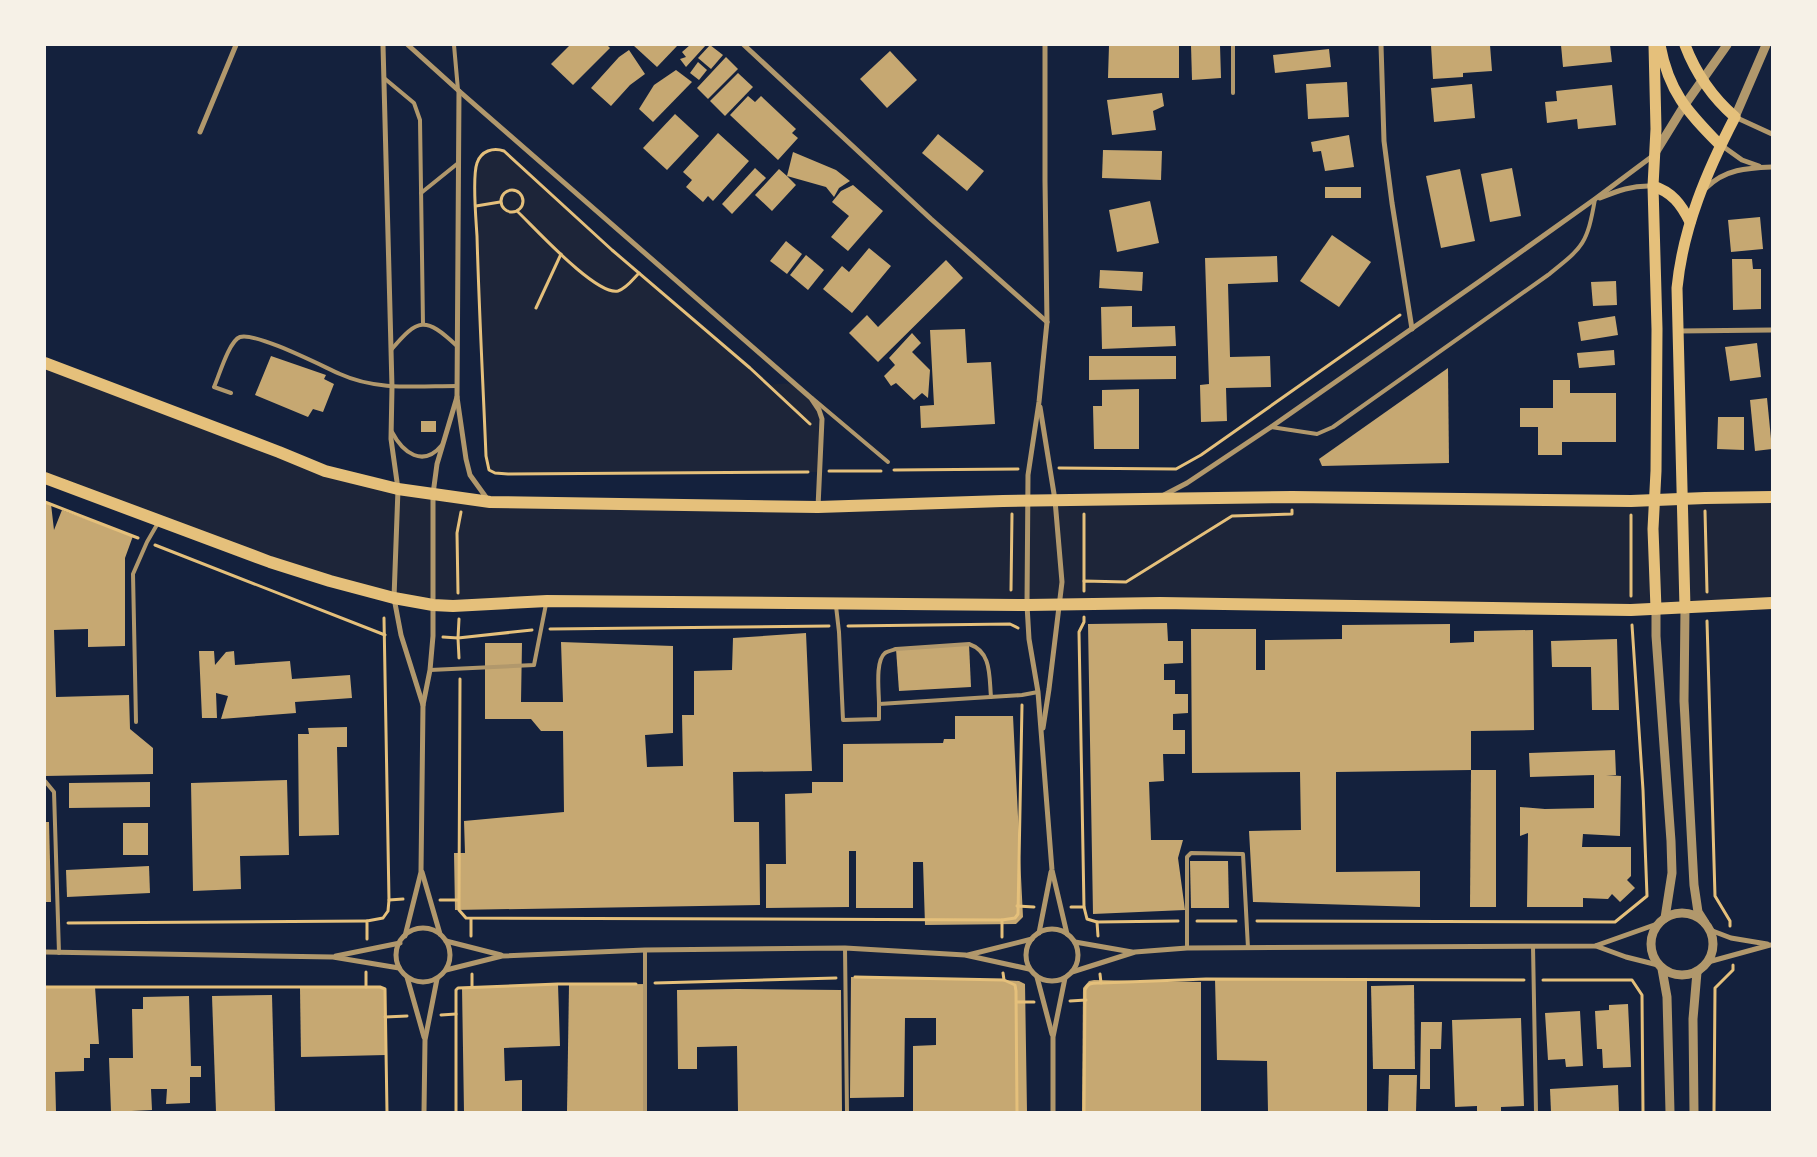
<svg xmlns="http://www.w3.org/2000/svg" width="1817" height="1157" font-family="Georgia,serif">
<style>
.green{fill:#1d2539}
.building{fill:#c6a872}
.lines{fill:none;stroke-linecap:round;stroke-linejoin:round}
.path{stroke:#e5c07b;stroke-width:3}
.service{stroke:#b1986c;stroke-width:4}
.minor{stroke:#b1986c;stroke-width:5}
.tertiary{stroke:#b1986c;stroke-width:9}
.primary{stroke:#e5c07b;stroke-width:11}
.trunk{stroke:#e5c07b;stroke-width:12}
</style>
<rect width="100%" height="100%" fill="#14213d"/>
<g class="green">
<path d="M491,150l13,1 108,99 158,135c7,-1 21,-3 28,1 11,6 20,21 21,33l-1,53 -323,1 -6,-3 -2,-6 -11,-293 4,-14z"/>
<polygon points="45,363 325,471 464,499 818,507 1772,497 1772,605 445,606 330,581 45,478"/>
</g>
<g class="building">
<polygon points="570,45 607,45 610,48 573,85 551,64"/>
<polygon points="633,45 678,45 657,67"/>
<polygon points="690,45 706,45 686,67 680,59 686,57 682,52"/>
<polygon points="710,45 723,55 711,69 698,58"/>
<polygon points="1109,45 1179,45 1179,78 1108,78"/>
<polygon points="1191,45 1220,45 1221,78 1192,80"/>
<polygon points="1431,45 1490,45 1492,71 1463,73 1463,77 1433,79"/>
<polygon points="1561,45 1610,45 1612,62 1563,67"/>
<polygon points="1329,49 1331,67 1275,73 1273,55"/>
<polygon points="629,50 645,74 630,85 611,106 591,88 619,57"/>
<polygon points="890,51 917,80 887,108 860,79"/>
<polygon points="726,57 738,69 708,99 697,88"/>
<polygon points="698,62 707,70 699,80 690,73"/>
<polygon points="676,70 692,82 653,122 639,109 654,85"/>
<polygon points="738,73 753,87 725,116 710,101"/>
<polygon points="1347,82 1349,117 1308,119 1306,84"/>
<polygon points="1472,84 1475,118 1434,122 1431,88"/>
<polygon points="1612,85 1616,125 1578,129 1577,119 1547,123 1545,102 1557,101 1556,91"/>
<polygon points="1162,93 1164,106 1153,111 1156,130 1112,135 1107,100"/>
<polygon points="748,96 755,102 761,96 796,129 792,133 798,138 778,160 730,115"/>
<polygon points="675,114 699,136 667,170 643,148"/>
<polygon points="718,133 749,161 713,201 708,196 703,202 686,187 692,180 683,172"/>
<polygon points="938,134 984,171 967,191 922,153"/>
<polygon points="1349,135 1354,167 1325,171 1321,151 1313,152 1311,142"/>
<polygon points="1103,150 1162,151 1161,180 1102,178"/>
<polygon points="793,152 836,170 850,181 839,188 834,197 826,187 787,176 796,185 772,211 755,195 779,169 787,176"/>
<polygon points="755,168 766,178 732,214 722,204"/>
<polygon points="1512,168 1521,216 1490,222 1481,174"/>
<polygon points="1460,169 1475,241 1441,248 1426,176"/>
<polygon points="853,185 883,211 848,251 831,237 849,216 832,202 841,191"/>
<rect x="1325" y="187" width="36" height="11"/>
<polygon points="1150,201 1159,243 1117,252 1109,210"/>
<polygon points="1760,217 1763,249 1731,252 1728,220"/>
<polygon points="1332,235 1371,262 1339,307 1300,281"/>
<polygon points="786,241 802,254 787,274 770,261"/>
<polygon points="869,248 891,266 852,313 823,289 842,266 849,272"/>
<polygon points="806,255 824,270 808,290 790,275"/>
<polygon points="1277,256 1278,282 1228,284 1230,357 1270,356 1271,387 1226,388 1227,421 1201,422 1200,385 1209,384 1205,258"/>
<polygon points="1732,259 1752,259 1753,269 1761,269 1761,309 1733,310"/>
<polygon points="946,260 963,278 878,362 849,333 867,315 878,327"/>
<polygon points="1100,270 1143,272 1142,291 1099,288"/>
<polygon points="1616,281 1617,305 1593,306 1591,282"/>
<polygon points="1132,306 1132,327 1175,326 1176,346 1102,349 1101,307"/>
<polygon points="1615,316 1618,335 1581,341 1578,322"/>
<polygon points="965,329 967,363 991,362 995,424 921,428 920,406 934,405 930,330"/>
<polygon points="912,333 921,343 912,352 930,370 928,398 922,393 914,400 896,383 891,386 884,376 895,365 889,358"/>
<polygon points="1757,343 1761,377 1730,381 1725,347"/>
<polygon points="1614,350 1615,365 1579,368 1577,353"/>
<polygon points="271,356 326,375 324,379 334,384 323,412 313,409 308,417 255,395"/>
<polygon points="1089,356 1176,356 1176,379 1089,380"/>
<polygon points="1448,368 1449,463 1322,466 1319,459"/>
<polygon points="1553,380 1570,380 1570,393 1616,393 1616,442 1562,442 1562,455 1538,455 1538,427 1520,427 1520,408 1553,408"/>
<polygon points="1139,389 1139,449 1094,449 1093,406 1102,406 1102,390"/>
<polygon points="1767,398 1772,449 1755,451 1750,400"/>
<polygon points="1718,417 1744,417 1744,450 1717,449"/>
<rect x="421" y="421" width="15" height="11"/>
<polygon points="45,502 51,504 54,530 62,510 133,536 125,558 125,646 88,647 88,629 54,630 56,697 129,695 130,729 153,748 153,774 45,776"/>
<polygon points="1167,623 1168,641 1183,641 1183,663 1164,664 1164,680 1175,680 1175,694 1188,694 1188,713 1173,714 1173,730 1185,730 1185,754 1163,754 1164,781 1149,782 1151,840 1183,840 1178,858 1185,910 1093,914 1088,624"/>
<polygon points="1450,624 1450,643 1474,642 1474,631 1533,630 1534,730 1471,731 1471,770 1336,772 1336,872 1420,871 1420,907 1253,902 1249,831 1301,830 1300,772 1192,773 1191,629 1256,629 1256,670 1265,670 1265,640 1342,639 1342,625"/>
<polygon points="806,633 812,771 733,772 734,822 759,822 760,905 455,910 454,853 465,853 464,821 564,812 563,731 541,731 531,719 485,719 485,643 522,643 521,702 563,702 561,642 673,646 673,733 645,735 647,767 683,766 682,715 694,715 694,671 732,670 733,638"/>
<polygon points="1617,639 1619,710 1592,710 1591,667 1552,667 1551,641"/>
<polygon points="969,644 971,687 899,691 896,649"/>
<polygon points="199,651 214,651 215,665 226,652 234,651 235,665 290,661 292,679 350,675 352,698 295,702 296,713 221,719 228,696 216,693 217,718 202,718"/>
<polygon points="955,716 1013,716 1023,917 1016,924 925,925 923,862 913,862 913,908 856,908 856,851 849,851 849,907 766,908 766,864 786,864 785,794 812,793 812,782 843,782 843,744 943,743 944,739 955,739"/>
<polygon points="347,727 347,747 337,747 339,835 299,836 298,734 309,734 308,728"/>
<polygon points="1615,750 1616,775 1606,775 1621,776 1620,836 1583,834 1582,847 1631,847 1631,876 1627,880 1635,888 1620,902 1612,894 1608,899 1583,898 1583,907 1527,907 1528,833 1520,836 1520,807 1545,809 1594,808 1594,775 1530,777 1529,753"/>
<polygon points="1471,770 1496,770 1496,907 1470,907"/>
<polygon points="287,780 289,855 240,856 241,889 193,891 191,783"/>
<polygon points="150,782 150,807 69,808 69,783"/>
<polygon points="45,822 49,822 51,902 45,902"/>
<rect x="123" y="823" width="25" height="32"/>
<polygon points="1190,861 1228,861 1229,908 1191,908"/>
<polygon points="149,866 150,893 67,897 66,870"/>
<polygon points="851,977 1004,980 1019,981 1025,984 1027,1112 913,1112 913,1046 936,1045 936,1018 905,1018 904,1097 850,1098"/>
<polygon points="1215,979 1367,979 1367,1112 1268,1112 1267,1061 1217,1060"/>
<polygon points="1094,980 1201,982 1201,1112 1082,1112 1083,988 1089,981"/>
<polygon points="558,984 560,1046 504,1048 505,1081 522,1080 522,1112 464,1112 462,987"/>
<polygon points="645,984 645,1112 567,1112 569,985"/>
<polygon points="1414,985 1415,1069 1373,1069 1371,986"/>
<polygon points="45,987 95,987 99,1044 90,1044 90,1058 84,1058 84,1071 55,1072 56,1112 45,1112"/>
<polygon points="380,987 385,989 386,1055 301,1057 300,988"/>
<polygon points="737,989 841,990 842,1112 738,1112 737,1046 697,1047 697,1069 678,1069 677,990"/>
<polygon points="272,995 275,1112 216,1112 212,996"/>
<polygon points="189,996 191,1066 201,1066 201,1077 190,1077 190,1103 166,1104 167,1089 151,1089 152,1110 111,1112 109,1058 133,1058 132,1009 143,1009 143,997"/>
<polygon points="1628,1004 1631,1067 1603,1068 1602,1049 1597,1049 1595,1011 1609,1010 1609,1005"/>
<polygon points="1580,1011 1583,1066 1566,1067 1565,1059 1548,1060 1545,1013"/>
<polygon points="1521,1018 1524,1106 1501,1107 1501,1112 1477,1112 1477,1106 1455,1107 1452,1020"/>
<polygon points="1421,1022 1442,1022 1441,1049 1430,1049 1430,1089 1420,1089"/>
<polygon points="1389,1075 1417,1075 1416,1112 1388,1112"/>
<polygon points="1618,1085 1619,1112 1551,1112 1550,1089"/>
</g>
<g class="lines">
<g class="path">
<circle cx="512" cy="201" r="11"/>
<polyline points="476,206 500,202"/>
<path d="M517,211c17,16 79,85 101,80 9,-3 15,-12 21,-18"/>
<polyline points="536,308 561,254"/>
<polyline points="1059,468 1176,469 1201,455 1400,315"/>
<polyline points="894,470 1018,469"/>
<polyline points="829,471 881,471"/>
<path d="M808,472l-300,2 -13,-1 -6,-3 -3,-14c-3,-73 -7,-147 -9,-220 -1,-17 -5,-59 0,-73 4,-12 16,-16 27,-12l108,99 138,118 60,56"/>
<polyline points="45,502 138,538"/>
<polyline points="1705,511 1707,592"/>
<polyline points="1084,514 1084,581"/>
<polyline points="1631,515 1631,596"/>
<polyline points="155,545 385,635"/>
<polyline points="1011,590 1012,514"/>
<polyline points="1084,591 1084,581 1126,582 1232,516 1292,514 1292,510"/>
<polyline points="458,593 457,533 461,512"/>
<polyline points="1084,617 1084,622 1079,632 1084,907 1087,919 1097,922 1098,936"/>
<polyline points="1707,621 1715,896 1730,921 1730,926"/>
<polyline points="848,626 1010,624 1018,628"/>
<polyline points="550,629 829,626"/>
<polyline points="443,637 458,638 459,619"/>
<polyline points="459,658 458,638 532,630"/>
<polyline points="460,679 459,900 459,910 466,918 1002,920"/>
<polyline points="389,900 403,899"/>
<polyline points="440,900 458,900"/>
<polyline points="1017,906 1034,907"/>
<polyline points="1071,907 1084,907"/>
<polyline points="471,919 471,936"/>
<polyline points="1197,921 1236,921"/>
<polyline points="1257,921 1615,922 1647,896 1643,790 1632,625"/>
<polyline points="1097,922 1178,921"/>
<polyline points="68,923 367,921"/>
<polyline points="1002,937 1002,920 1015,918 1018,914 1022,705"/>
<polyline points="367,939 367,921 383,918 388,911 389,900 384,618"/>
<polyline points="366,972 366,987 380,987 385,989 387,1112"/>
<polyline points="1003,973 1004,980 1015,985 1016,991 1017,1112"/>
<polyline points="472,974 472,986"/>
<polyline points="855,977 1004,980"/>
<polyline points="1543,980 1632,980 1642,995 1643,1112"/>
<polyline points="655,983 836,978"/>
<polyline points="1101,983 1206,979 1524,980"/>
<polyline points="45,987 366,987"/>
<polyline points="1070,1001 1086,1000"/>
<polyline points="1017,1002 1034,1002"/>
<polyline points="441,1015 456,1014"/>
<polyline points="385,1017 407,1016"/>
<polyline points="456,1112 456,990 458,988 558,984 636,984"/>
<path d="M1084,1112l1,-122c3,-8 8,-7 16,-7l-1,-9"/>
<polyline points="1714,1112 1715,988 1733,970 1733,965"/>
</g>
<g class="service">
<polyline points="454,45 458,90"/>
<polyline points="1233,45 1233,93"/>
<polyline points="384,78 414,103 420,120 423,324"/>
<polyline points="421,193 457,164"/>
<path d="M391,350c27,-32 34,-34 66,-4"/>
<path d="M231,393l-17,-6c5,-11 15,-46 26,-50 16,-5 82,29 100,37 37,17 78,12 117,12"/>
<polyline points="812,398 888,462"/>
<path d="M1271,427l46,7 16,-7 215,-152c35,-28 39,-30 47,-76"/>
<path d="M392,432c11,21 31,36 50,13"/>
<polyline points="836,606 839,632 843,720 879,719 879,704 1022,695 1038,692"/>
<polyline points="430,670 534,665 546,604"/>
<path d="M879,704c0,-13 -4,-43 6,-51 3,-2 8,-3 11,-4l73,-5c23,8 20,32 22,53"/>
<polyline points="136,722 133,574 147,542 158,523"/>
<polyline points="45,781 54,792 59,953"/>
<polyline points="1533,946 1536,1112"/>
<polyline points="845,948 847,1112"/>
<polyline points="1187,948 1187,857 1191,853 1243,854 1248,948"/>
<polyline points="645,950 645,1112"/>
</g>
<g class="minor">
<polyline points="383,45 392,387 391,439 398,489 394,598 401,635 423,705"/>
<polyline points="408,45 459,91 811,398 819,410 822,419 818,507"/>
<polyline points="744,45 931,219 1047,322"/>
<polyline points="1045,45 1045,181 1047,322 1039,402 1028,475 1027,605 1029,639 1038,692 1052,870 1067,934"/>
<polyline points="1381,45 1384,141 1392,203 1412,329"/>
<polyline points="459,91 457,397 466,459 470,475 488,500"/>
<polyline points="1735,117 1772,134"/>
<polyline points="200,132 236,45"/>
<polyline points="1721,145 1742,160 1759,166"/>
<path d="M1706,188c19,-19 41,-20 66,-21"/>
<path d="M1600,198c17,-7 33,-13 52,-12"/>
<polyline points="1679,331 1772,330"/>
<polyline points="1040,407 1055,500 1062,582 1049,689 1043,728"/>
<polyline points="1162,496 1187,483 1271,427 1480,281 1595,199 1654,155"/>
<polyline points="422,872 440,934"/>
<circle cx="423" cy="955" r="27"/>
<circle cx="1052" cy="955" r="26"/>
<polyline points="1710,930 1731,938 1767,944"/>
<polyline points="1039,933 1051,872"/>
<polyline points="405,936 421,872 423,705 430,670 433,636 433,494 437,464 457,397"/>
<polyline points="446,941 501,955"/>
<polyline points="1075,942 1132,952"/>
<polyline points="1596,946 1626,957 1658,965"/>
<polyline points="45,952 333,957 399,968"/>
<polyline points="968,955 1032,939"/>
<polyline points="336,956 400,943"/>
<polyline points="1708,962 1770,945"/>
<polyline points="446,970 502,956 645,950 845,948 965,955 1029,969"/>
<polyline points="1072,972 1135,952 1187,948 1595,946 1660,923"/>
<polyline points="407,977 424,1037"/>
<polyline points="1037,977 1052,1034"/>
<polyline points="424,1112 425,1040 437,979"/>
<polyline points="1053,1112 1053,1037 1065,978"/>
</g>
<g class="tertiary">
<polyline points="1735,117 1766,45"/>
<polyline points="1655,153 1684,106 1727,45"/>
<polyline points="1685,608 1684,701 1694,885 1698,912 1705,923"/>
<polyline points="1656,609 1656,636 1671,841 1672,873 1665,918"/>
<circle cx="1682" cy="944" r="31"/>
<polyline points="1662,969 1667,997 1670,1112"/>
<polyline points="1694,1112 1693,1019 1697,972"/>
</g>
<g class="primary">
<polyline points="1654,45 1656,129 1653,186 1657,329 1656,471 1653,529 1656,609"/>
<path d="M1660,45c9,48 28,67 60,100"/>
<path d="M1685,45c11,29 27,52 50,72 -28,54 -52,110 -58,171l8,320"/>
<path d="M1653,186c19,6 28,18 37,36"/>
</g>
<g class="trunk">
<polyline points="45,363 279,452 325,471 398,489 490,502 818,507 1003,501 1292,497 1631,501 1705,498 1772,497"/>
<polyline points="45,478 270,562 330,581 394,598 433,605 453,606 547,601 1027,605 1160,603 1631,610 1772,603"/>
</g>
</g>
<rect width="1817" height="1157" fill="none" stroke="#f6f1e7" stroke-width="92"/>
</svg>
